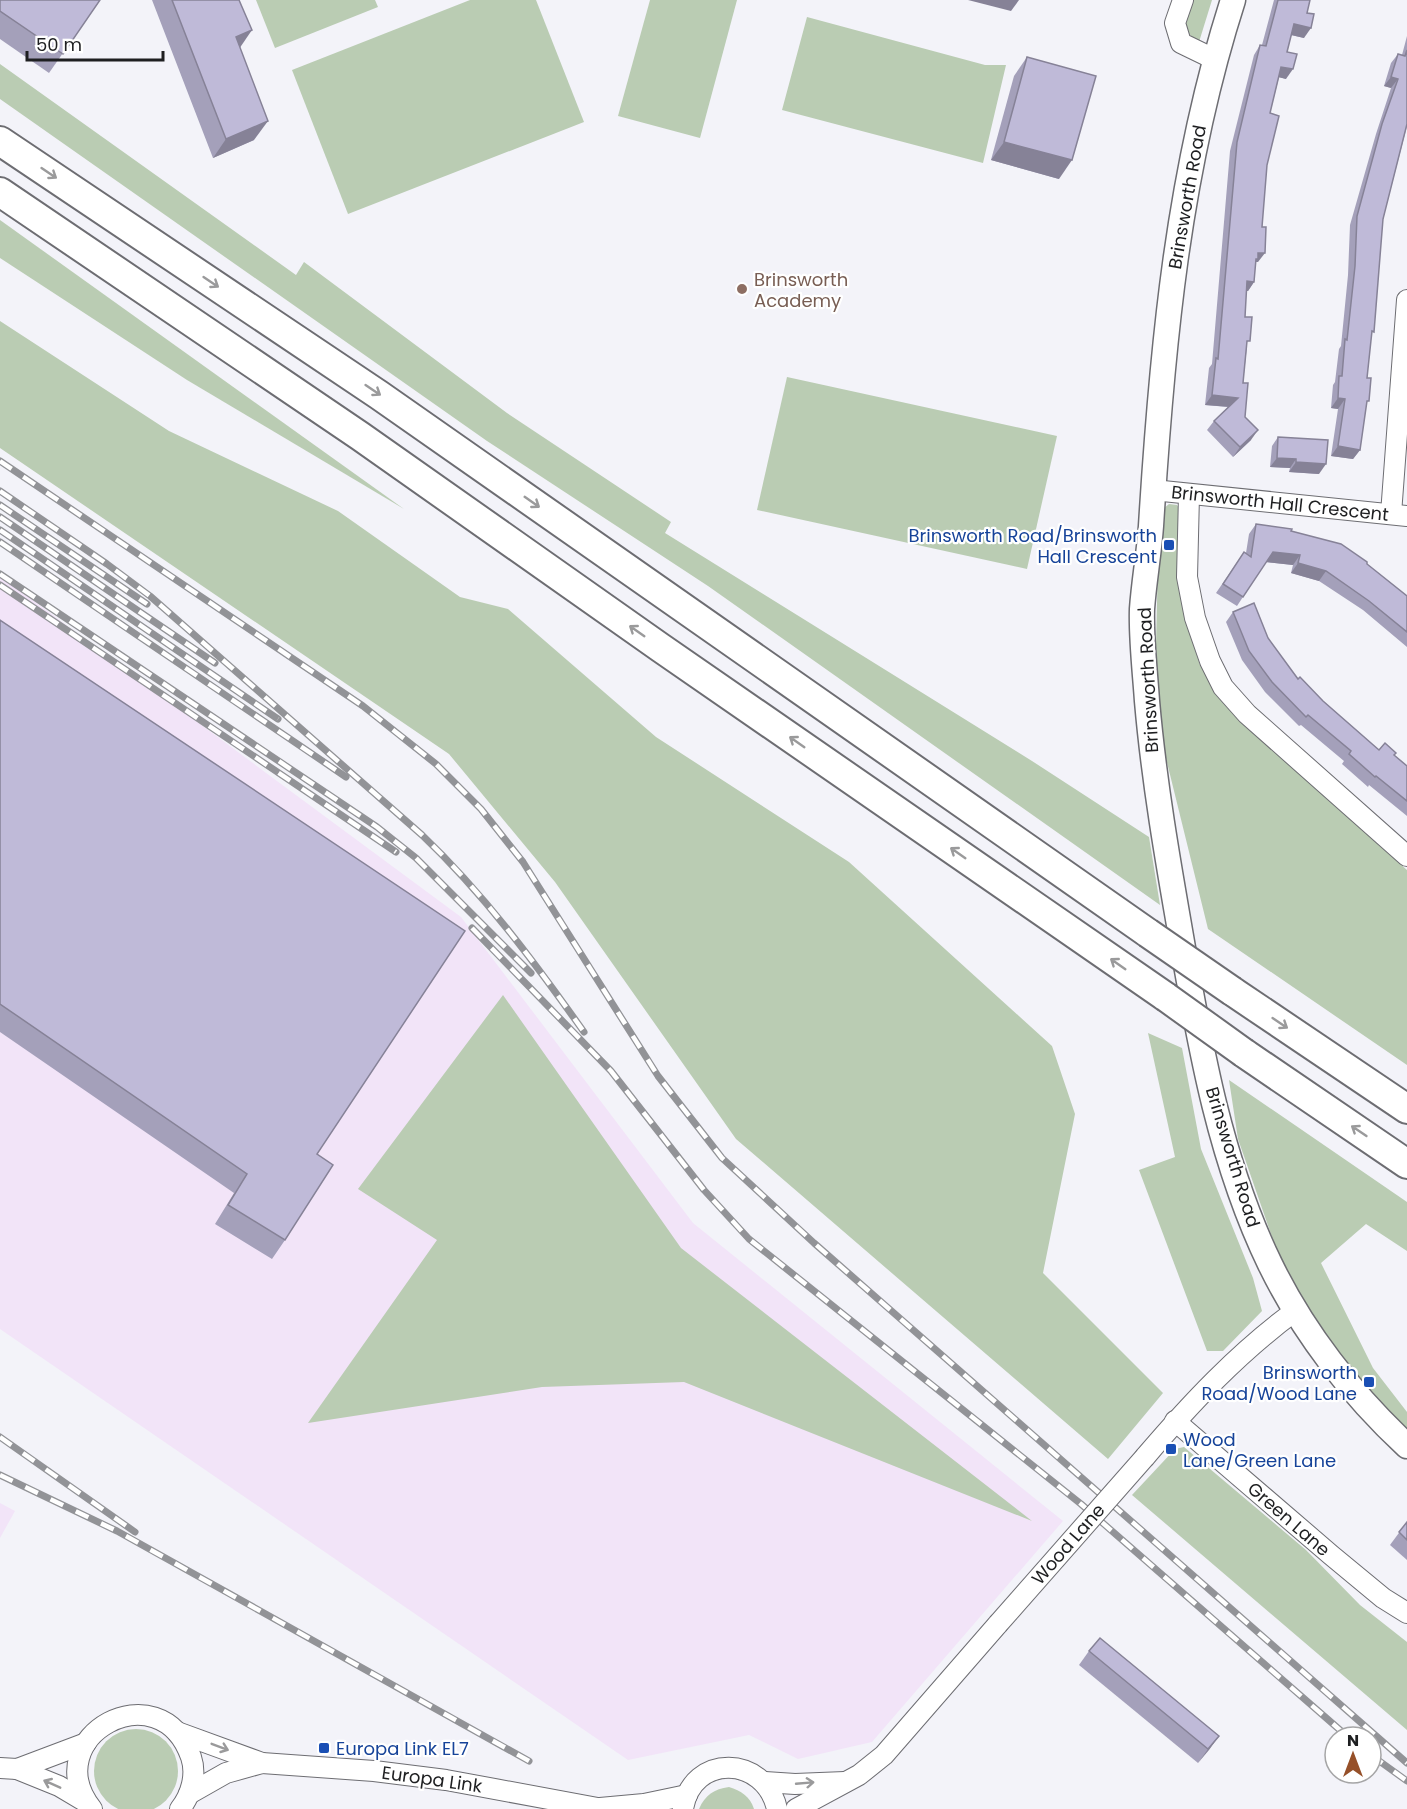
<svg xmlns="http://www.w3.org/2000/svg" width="1407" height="1809" font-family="Poppins,sans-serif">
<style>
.industrial{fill:#f2e4f8}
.green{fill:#baccb3}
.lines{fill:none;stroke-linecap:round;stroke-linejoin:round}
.minor-casing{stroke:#6d6d72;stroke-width:22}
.major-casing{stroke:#6d6d72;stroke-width:27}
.highway-casing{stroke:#6d6d72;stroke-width:32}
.minor{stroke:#fff;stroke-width:20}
.major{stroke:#fff;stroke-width:24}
.highway{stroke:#fff;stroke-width:28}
.rail-casing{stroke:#929397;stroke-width:7}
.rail{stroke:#fff;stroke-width:4.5;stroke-dasharray:14;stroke-linecap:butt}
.minor-bridge-casing{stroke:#6d6d72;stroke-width:22;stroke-linecap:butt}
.highway-bridge-casing{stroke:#6d6d72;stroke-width:32;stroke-linecap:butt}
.minor-bridge{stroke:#fff;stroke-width:20}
.highway-bridge{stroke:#fff;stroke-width:28}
.wall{fill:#a4a0ba}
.shaded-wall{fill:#868297}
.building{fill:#bfbad8;stroke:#868297;stroke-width:1.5}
.oneway{stroke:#9a9a9b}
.education-dot{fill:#8d6e63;stroke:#fff;stroke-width:2}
.transit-dot{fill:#1a4fb4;stroke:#fff;stroke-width:2}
.labels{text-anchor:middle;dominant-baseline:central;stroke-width:4.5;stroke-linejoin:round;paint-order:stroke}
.street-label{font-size:18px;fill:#1e1f21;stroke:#fff}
.education-label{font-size:18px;fill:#785e54;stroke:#fff;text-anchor:start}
.transit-label{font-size:18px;fill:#164399;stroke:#fff;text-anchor:end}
</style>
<rect width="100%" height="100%" fill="#f3f3f9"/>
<g class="industrial">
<polygon points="0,576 461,917 693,1223 1063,1521 872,1742 798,1759 749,1735 628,1760 0,1329"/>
<polygon points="0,1503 15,1511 0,1538"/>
</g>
<g class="green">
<polygon points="256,0 375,0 378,7 275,48"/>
<polygon points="470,0 536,0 584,122 348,214 292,70"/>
<polygon points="650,0 737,0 700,138 618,116"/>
<path d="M1191,0h21l-13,42c-20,-13 -14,-23 -8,-42z"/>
<polygon points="807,17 985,65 1006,65 983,163 782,110"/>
<polygon points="0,64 296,275 304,262 507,413 671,522 665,533 1032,761 1149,837 1160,905 708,586 487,441 0,99"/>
<polygon points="0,220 404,509 187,380 0,258"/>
<polygon points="0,321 169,431 338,511 460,597 508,609 656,737 849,862 1052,1046 1075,1114 1043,1273 1163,1393 1108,1459 736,1139 555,882 449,754 0,448"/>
<polygon points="787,377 1057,436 1027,569 757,510"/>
<polygon points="1169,504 1177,505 1181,511 1186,620 1200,665 1234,715 1407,870 1407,1065 1208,929 1160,734 1156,645 1158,560 1163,509"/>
<polygon points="503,995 681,1248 1032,1521 684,1382 542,1387 308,1423 437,1240 358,1189"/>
<polygon points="1148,1033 1182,1048 1201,1149 1253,1278 1262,1311 1223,1351 1207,1351 1139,1170 1175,1157"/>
<polygon points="1229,1080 1407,1202 1407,1251 1366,1224 1321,1263 1373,1368 1407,1412 1407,1432 1324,1341 1281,1263 1238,1139"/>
<polygon points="1184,1447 1306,1550 1360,1605 1407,1642 1407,1730 1132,1495 1175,1449"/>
<circle cx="136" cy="1771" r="42"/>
<path d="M729,1787c12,4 21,9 25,22h-55c6,-14 15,-20 30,-22z"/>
</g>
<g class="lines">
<g class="minor-casing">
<g id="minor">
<polyline points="1183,0 1175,23 1181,43 1214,59"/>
<polyline points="1153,490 1407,516"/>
<polyline points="1189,495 1187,577 1195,618 1210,661 1223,687 1247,714 1407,856"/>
<polyline points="1391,514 1407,300"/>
<polyline points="1175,1421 1331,1555 1383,1598 1407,1613"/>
<path d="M1145,1457c46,-54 93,-104 150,-146"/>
<polyline points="177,1732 262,1763 374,1771 446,1780 603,1809"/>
<polyline points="0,1768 17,1769 86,1743"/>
<polyline points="17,1769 59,1786 86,1802"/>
<polyline points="765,1782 795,1784 845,1782"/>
<polyline points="189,1794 226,1773 262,1763"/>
<polyline points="600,1808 644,1804 687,1795"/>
<path d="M92,1809c-57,-72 68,-141 99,-52 6,18 0,38 -11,52"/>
<path d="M683,1809c9,-56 82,-54 94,0"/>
<polyline points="796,1809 859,1775 884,1755 998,1624"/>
</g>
</g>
<g class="major-casing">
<path id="major" d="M1233,0c-55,171 -71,347 -82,526 -2,28 -7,55 -9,83 -1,30 3,62 5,92 7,81 21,161 35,241 19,110 39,221 88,322 33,68 82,131 137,182"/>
</g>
<g class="highway-casing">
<g id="highway">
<polyline points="0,141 379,395 1148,933"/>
<polyline points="0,192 360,436 661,648 1166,997"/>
<polyline points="1232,991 1407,1109"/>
<polyline points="1244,1053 1407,1164"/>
</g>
</g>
<use href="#minor" class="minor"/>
<use href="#major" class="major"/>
<use href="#highway" class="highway"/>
<g class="rail-casing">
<g id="rail">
<polyline points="0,461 363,706 436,764 481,809 523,862 658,1076 722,1158 814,1243 1407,1763"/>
<path d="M0,491l107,73 43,32 272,239c62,59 113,128 162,197"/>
<polyline points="0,505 147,604"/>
<polyline points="0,517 215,663"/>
<polyline points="0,530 278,719"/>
<polyline points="0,542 346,777"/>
<polyline points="0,574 377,827 416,858 531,973"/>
<polyline points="0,585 396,852"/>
<polyline points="472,928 611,1071 704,1190 749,1239 1081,1504 1348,1737"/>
<polyline points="0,1437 135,1532"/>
<polyline points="0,1475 117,1531 529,1761"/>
<polyline points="1371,1755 1407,1781"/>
</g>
</g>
<use href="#rail" class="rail"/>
<g class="minor-bridge-casing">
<polyline id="minor-bridge" points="998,1624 1145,1457"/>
</g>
<g class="highway-bridge-casing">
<g id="highway-bridge">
<polyline points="1148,933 1232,991"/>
<polyline points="1166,997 1244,1053"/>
</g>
</g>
<use href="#minor-bridge" class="minor-bridge"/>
<use href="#highway-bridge" class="highway-bridge"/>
</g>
<g class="wall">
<polygon points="0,0 100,0 49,73 0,39"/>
<polygon points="152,0 239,0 240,47 254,140 213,158"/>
<polygon points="1274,0 1310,0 1307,13 1304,38 1291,35 1287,52 1286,79 1279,77 1270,113 1267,165 1258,262 1255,262 1254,282 1248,291 1246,291 1245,317 1247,346 1243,383 1245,417 1251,440 1233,457 1207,430 1214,421 1228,407 1205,405 1209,368 1212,364 1230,151 1254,55 1260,45 1262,45"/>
<polygon points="1407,36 1407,126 1383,219 1367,378 1366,405 1360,450 1353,459 1331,456 1338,409 1331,408 1333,385 1335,382 1339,349 1341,346 1348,275 1350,225 1376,134 1391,88 1384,86 1391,63 1398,54 1402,55"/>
<polygon points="1027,57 1059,179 991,160 1014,76"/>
<polygon points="1278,437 1319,474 1289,472 1290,468 1270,467 1272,446"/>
<polygon points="1256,524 1291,531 1367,564 1407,596 1407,647 1363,610 1319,581 1291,573 1293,565 1266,562 1237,606 1216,593 1244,552 1246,553 1249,534"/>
<polygon points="1233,612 1268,638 1298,679 1379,750 1394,756 1407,766 1407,816 1369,785 1368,787 1342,764 1344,761 1301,725 1299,726 1265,692 1242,660 1226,622"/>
<polygon points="0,620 317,1154 285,1240 272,1259 215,1224 234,1193 0,1032"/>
<polygon points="1407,1522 1407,1560 1390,1545"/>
<polygon points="1089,1651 1219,1736 1198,1763 1079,1665"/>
</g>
<g class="shaded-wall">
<polygon points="968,0 1019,0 1011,11"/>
<polygon points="1294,24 1311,28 1304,38 1287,34"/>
<polygon points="252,30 239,49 236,37"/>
<polygon points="1281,67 1293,69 1286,79 1274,76"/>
<polygon points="1391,77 1398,79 1391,88 1384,86"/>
<polygon points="268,121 254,140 213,158 226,139"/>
<polygon points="1004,142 1072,160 1059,179 991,160"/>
<polygon points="1258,253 1265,253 1258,262 1255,262 1251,269"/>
<polygon points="1247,281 1254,282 1248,291 1240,291"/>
<polygon points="1212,395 1238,398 1231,407 1205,405"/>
<polygon points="1338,398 1345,399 1338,409 1331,408"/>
<polygon points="1258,430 1251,440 1233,457 1240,447"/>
<polygon points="1338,446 1360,450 1353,459 1331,456"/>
<polygon points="1277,458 1296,459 1290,468 1270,467"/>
<polygon points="1296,462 1326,464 1319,474 1289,472"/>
<polygon points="1273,552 1300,555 1293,565 1266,562"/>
<polygon points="1298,563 1326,571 1319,581 1291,573"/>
<polygon points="1219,1736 1209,1750 1198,1763 1208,1749"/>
</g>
<g class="building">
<polygon points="0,0 100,0 63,54 0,11"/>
<polygon points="172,0 239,0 252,30 236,37 268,121 226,139"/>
<polygon points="1278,0 1310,0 1307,13 1314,14 1311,28 1294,24 1287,52 1297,54 1293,69 1281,67 1270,113 1279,116 1267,165 1262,227 1266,227 1265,253 1258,253 1258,259 1256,259 1254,282 1247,281 1245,317 1252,317 1250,341 1247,341 1243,383 1248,383 1245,417 1258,430 1240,447 1214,421 1238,398 1212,395 1216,358 1218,359 1237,142 1260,45 1266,46"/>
<polygon points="1407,50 1407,124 1383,219 1374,332 1372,331 1367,378 1371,378 1369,401 1367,401 1360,450 1338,446 1345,399 1338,398 1339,376 1342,376 1345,339 1347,340 1355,266 1357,216 1382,124 1398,79 1391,77 1398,54 1405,56"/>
<polygon points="1027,57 1096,76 1072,160 1004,142"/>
<polygon points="1278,437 1328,440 1326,464 1296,462 1296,459 1277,458"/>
<polygon points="1256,524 1292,529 1291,531 1341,544 1367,562 1367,564 1407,596 1407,632 1369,601 1326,571 1298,563 1300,555 1273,552 1243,597 1223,584 1244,552 1251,557"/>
<polygon points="1254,603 1268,638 1298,679 1300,677 1323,701 1379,750 1385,743 1396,753 1394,755 1407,766 1407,801 1376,776 1375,777 1349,754 1351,751 1308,715 1306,717 1272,682 1249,651 1233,612"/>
<polygon points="0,620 465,931 317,1154 333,1165 285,1240 228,1205 247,1174 0,1004"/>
<polygon points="1407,1522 1407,1540 1399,1532"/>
<polygon points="1100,1638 1219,1736 1208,1749 1089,1651"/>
</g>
<defs><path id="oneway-shaft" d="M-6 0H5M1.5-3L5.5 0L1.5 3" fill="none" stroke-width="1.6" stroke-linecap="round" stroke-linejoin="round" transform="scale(1.5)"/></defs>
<g class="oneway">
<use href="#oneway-shaft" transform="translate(49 173) rotate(34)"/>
<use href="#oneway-shaft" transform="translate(211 282) rotate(34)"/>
<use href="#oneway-shaft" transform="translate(373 390) rotate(34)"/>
<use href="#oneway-shaft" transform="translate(532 502) rotate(35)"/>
<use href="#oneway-shaft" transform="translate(637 631) rotate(-145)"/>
<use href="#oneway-shaft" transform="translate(797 742) rotate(-145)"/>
<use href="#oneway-shaft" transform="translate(958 853) rotate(-145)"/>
<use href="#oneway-shaft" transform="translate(1118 964) rotate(-145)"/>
<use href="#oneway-shaft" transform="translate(1280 1023) rotate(34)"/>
<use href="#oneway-shaft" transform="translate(1359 1131) rotate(-146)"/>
<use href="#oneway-shaft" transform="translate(220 1747) rotate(21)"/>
<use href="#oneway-shaft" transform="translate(805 1783) rotate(-5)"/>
<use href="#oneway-shaft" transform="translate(52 1784) rotate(-156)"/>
</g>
<circle class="education-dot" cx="742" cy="289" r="6"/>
<g class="transit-dot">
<rect x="1163" y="539" width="12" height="12" rx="3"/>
<rect x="1363" y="1376" width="12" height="12" rx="3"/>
<rect x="1165" y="1443" width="12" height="12" rx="3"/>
<rect x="318" y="1742" width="12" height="12" rx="3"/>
</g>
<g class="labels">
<g class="street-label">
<text transform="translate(1187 197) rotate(-80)">Brinsworth Road</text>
<text transform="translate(1280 503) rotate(6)">Brinsworth Hall Crescent</text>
<text transform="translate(1148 680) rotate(-93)">Brinsworth Road</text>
<text transform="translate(1233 1157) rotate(73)">Brinsworth Road</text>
<text transform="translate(1289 1519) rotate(41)">Green Lane</text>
<text transform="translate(1068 1544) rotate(-49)">Wood Lane</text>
<text transform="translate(432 1779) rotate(8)">Europa Link</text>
</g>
<g class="education-label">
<text x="754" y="279">Brinsworth<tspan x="754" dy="21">Academy</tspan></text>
</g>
<g class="transit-label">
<text x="1157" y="535">Brinsworth Road/Brinsworth<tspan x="1157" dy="21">Hall Crescent</tspan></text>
<text x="1357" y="1372">Brinsworth<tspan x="1357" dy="21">Road/Wood Lane</tspan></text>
<text x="1183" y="1439" text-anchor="start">Wood<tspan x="1183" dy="21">Lane/Green Lane</tspan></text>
<text x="336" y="1748" text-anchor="start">Europa Link EL7</text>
</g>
</g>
<g transform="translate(1353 1755)"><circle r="28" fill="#ffffff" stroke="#a5a5a6" stroke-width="1.5"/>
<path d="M0-4.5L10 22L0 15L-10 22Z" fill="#965029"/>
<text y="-9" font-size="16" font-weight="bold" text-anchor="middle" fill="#1e1f21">N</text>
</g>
<path d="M27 51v9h136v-9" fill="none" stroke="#1e1f21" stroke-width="3"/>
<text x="36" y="51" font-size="18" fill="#1e1f21" stroke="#ffffff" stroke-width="4.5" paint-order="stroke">50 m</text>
</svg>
